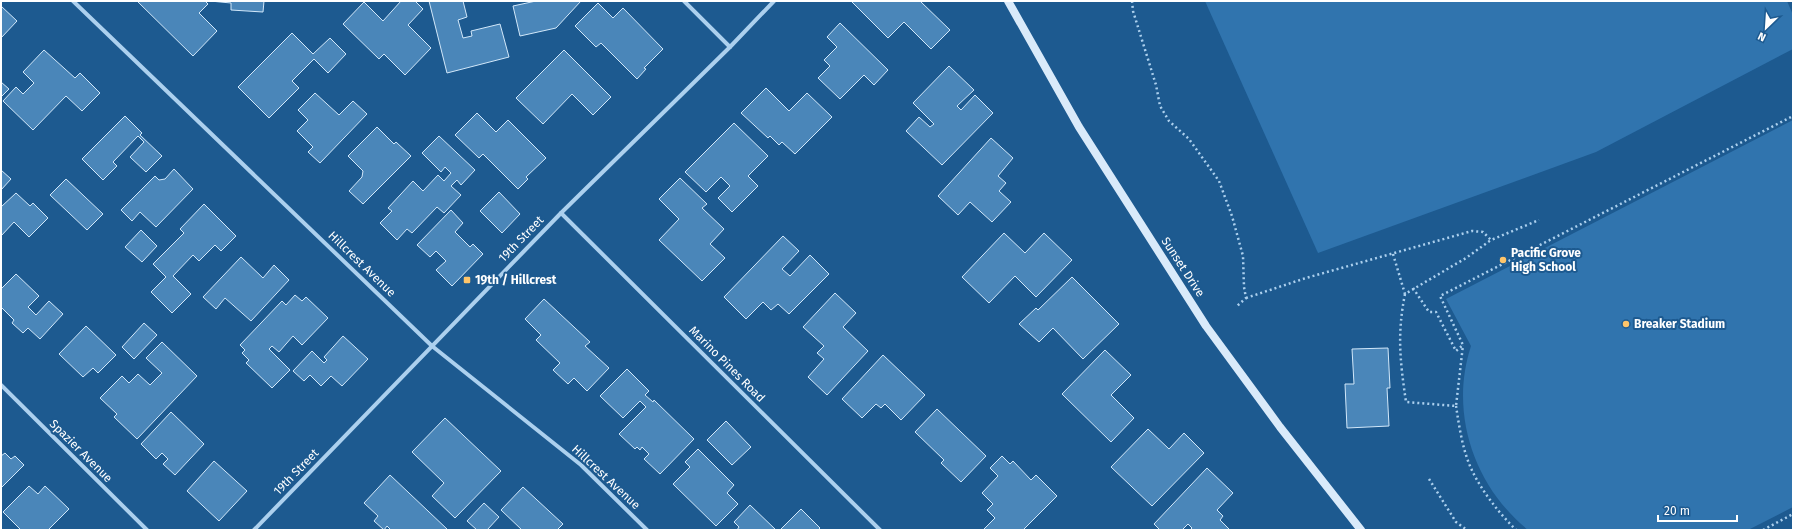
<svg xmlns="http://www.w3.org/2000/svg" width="1794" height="531" font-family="'Fira Sans',sans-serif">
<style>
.green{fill:#3074ae}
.building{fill:#4a86b9;stroke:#d2e8fa}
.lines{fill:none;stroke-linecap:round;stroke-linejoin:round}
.path{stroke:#acd0ee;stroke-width:2.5;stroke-dasharray:2 3;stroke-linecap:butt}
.street{stroke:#acd0ee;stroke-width:4}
.secondary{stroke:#d9eafa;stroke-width:8}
.poi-dot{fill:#fec56a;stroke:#1d5a90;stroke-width:1.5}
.labels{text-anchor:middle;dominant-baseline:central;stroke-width:4;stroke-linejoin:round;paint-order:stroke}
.street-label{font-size:12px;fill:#fff;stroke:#1d5a90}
.poi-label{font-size:12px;font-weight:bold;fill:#fff;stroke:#1d5a90;text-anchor:start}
</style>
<rect width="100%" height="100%" fill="#1d5a90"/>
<g class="green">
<polygon points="1205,1 1787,1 1793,15 1793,49 1596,152 1318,253"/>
<path d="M1793,120v387l-45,23h-220c-54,-44 -79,-117 -57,-184l-25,-47z"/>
</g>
<g class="building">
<polygon points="137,1 205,1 208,4 199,13 217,31 193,56"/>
<polygon points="210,1 264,1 263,12 231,10 231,3"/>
<polygon points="401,1 415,1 423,9 408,25 431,48 405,75 384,54 379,59 343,24 364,2 383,21"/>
<polygon points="429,1 463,1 467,17 458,20 463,38 472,36 471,31 500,24 509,57 447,73"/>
<polygon points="536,1 581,1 556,28 520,36 513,6"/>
<polygon points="851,1 920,1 950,30 931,49 904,22 888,38"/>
<polygon points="598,3 613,18 623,8 663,49 644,68 646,69 637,79 601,43 596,47 575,26"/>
<polygon points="1,6 17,21 1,38"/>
<polygon points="840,23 888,70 874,85 864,75 840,99 818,78 830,66 824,60 837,47 827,37"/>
<polygon points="292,33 313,54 330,38 346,54 328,73 314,59 292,81 299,88 269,118 238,87"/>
<polygon points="44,50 75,78 80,73 100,93 82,111 66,96 33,130 3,101 16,87 23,94 34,83 23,72"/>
<polygon points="564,50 611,97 593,115 572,94 543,124 516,98"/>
<polygon points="949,66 974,90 957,106 961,110 975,95 993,113 942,165 906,131 919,117 930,127 934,124 913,103"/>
<polygon points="1,82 9,89 1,97"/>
<polygon points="766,88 789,111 807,93 832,117 795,154 782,142 779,145 770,136 768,138 741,113"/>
<polygon points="315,93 339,115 353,101 367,114 320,163 308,152 313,147 297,131 308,120 298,110"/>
<polygon points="477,113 496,132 508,120 546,158 526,177 528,179 518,189 483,154 479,158 455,135"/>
<polygon points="125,116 142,133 140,135 162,156 146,172 130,157 144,142 138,136 113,162 117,166 103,180 82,159"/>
<polygon points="734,123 768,156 748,176 758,186 732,212 718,198 730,186 721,177 706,192 685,172"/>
<polygon points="377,127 394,144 396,142 411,156 363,204 349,191 362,177 363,171 348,156"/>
<polygon points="439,136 475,170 461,185 457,180 451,186 461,195 444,213 437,207 412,233 407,229 397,240 380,223 392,211 388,208 413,181 423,191 438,175 444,181 451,173 445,167 441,172 422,153"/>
<polygon points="991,138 1013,158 998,176 1006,183 999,191 1011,202 992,222 970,202 958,215 938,196"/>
<polygon points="174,169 193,189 156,227 140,212 132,221 121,210 155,176 159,180 165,179"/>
<polygon points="1,170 11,179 1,190"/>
<polygon points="680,178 707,204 702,208 724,229 710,244 725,258 702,281 659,240 679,219 659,199"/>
<polygon points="66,179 103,214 87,230 50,195"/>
<polygon points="499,192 520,214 502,233 480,211"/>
<polygon points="16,193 30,206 33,203 48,218 29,237 14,222 1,236 1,207"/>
<polygon points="204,204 236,236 221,251 215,245 199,261 193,255 173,276 191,294 172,313 151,292 166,277 153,264 184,233 180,229"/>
<polygon points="451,210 463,223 455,232 470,247 473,244 483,254 452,286 436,270 446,261 436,251 430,257 417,245"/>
<polygon points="141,230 157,246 142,262 125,247"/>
<polygon points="1004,233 1025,253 1044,233 1072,260 1036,297 1015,276 989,303 962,277"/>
<polygon points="783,236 799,251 782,269 790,276 810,255 829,274 789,314 778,304 771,310 763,302 746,319 724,297"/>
<polygon points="241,257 263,278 274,265 289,280 251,321 225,298 216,309 203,297"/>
<polygon points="16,274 39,296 28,307 36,315 49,301 63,314 40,339 28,328 23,333 12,323 14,320 1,307 1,289"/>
<polygon points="1072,277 1119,324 1083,359 1053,328 1039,342 1019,324 1036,308 1038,310"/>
<polygon points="835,293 856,313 843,327 868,351 827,395 808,377 824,359 817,353 824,346 803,327"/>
<polygon points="295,295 302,301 306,297 328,318 302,345 293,336 279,352 272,346 269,349 290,370 272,388 246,363 249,360 242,353 245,350 240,345 282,301 286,305"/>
<polygon points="544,299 590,342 585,346 609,368 587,391 574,378 568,384 553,370 560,363 536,340 541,335 525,319"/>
<polygon points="144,323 157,335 134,359 122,347"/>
<polygon points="86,326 116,355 98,373 93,368 83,377 59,354"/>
<polygon points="343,336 368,359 342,386 331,376 321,386 310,375 304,381 293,371 312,351 324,363 327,360 324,357"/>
<polygon points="162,342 197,376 137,439 114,417 117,414 100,398 122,376 129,383 138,374 150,385 162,373 146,358"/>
<polygon points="1388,348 1390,388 1387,388 1389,426 1347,428 1345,384 1354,384 1352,349"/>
<polygon points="1105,350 1131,375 1111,395 1134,418 1111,442 1062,394"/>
<polygon points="883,355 925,395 901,420 885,404 881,408 876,404 862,418 842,399"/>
<polygon points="627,369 649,391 645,395 653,402 654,400 694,439 660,474 644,459 649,454 642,447 640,450 637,447 635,449 619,434 646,407 640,401 623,418 600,396"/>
<polygon points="937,409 986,456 961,482 941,463 944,460 915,432"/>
<polygon points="171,412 204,444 175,475 163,464 168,459 162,453 156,459 141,444"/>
<polygon points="445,418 501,471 455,518 432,496 444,483 412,452"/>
<polygon points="726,421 751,447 732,465 707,440"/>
<polygon points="1148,429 1169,449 1184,433 1204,453 1152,506 1111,467"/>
<polygon points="698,449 734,485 727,493 738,504 716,526 673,484 690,467 685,462"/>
<polygon points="5,453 11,459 15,456 24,465 1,488 1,456"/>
<polygon points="1002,456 1010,464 1013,461 1031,480 1036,475 1057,496 1023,530 983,530 995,518 987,510 993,504 982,493 998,476 990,468"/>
<polygon points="214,461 247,491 219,521 187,491"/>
<polygon points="1207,468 1233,493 1217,510 1223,516 1220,520 1230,530 1190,530 1192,528 1188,524 1182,530 1160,530 1154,524"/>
<polygon points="390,475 447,529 446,530 391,530 387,526 384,530 374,521 378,516 364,503"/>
<polygon points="29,486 38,494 45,486 69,509 48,530 21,530 3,512"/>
<polygon points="523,487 563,524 557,530 522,530 501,510"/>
<polygon points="484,503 499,517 487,530 477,530 467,521"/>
<polygon points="750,505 776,530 737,530 739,527 734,522"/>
<polygon points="801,509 820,528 818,530 780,530"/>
</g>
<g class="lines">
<g class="path">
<polyline points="1132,1 1133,11 1156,85 1160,106 1169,121 1189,139 1219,181 1232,216 1243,256 1244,287 1246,298 1236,307"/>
<polyline points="1393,254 1405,294 1466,258 1491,240"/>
<polyline points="1413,288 1429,312 1436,312 1456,351 1463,345 1440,296 1793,116"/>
<path d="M1405,294c-8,40 -5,67 1,108l50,4 7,-61"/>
<polyline points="1246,298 1306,278 1472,231 1483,232 1491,240 1539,220"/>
<path d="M1456,406c3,19 6,41 14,60 10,23 28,46 46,64"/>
<polyline points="1429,479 1456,522 1467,530"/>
<polyline points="1763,530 1793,514"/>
</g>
<g class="street">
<polyline points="73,1 432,346 581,465 647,530"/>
<polyline points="684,1 730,47"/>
<polyline points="561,213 880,530"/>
<polyline points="1,385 147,530"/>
<polyline points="254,530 561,213 730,47 774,1"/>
</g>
<polyline class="secondary" points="1008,1 1079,127 1206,326 1280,427 1361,530"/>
</g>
<g class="poi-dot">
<circle cx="1503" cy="260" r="4"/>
<rect x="463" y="276" width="8" height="8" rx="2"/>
<circle cx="1626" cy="324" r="4"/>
</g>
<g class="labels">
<g class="street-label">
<text transform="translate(521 239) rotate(-46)">19th Street</text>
<text transform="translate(362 264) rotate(44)">Hillcrest Avenue</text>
<text transform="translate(1183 267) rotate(57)">Sunset Drive</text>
<text transform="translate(727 364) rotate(45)">Marino Pines Road</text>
<text transform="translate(81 451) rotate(45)">Spazier Avenue</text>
<text transform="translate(296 472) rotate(-46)">19th Street</text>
<text transform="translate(606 477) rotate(43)">Hillcrest Avenue</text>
</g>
<g class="poi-label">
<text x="1511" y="253">Pacific Grove<tspan x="1511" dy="14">High School</tspan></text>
<text x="475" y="280">19th / Hillcrest</text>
<text x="1634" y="324">Breaker Stadium</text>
</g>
</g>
<rect width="1794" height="531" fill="none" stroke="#ffffff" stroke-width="4"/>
<g transform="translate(1766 28) rotate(205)" stroke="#1d5a90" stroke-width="3" paint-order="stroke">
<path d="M0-3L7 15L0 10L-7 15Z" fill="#ffffff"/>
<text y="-6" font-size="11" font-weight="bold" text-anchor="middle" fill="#ffffff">N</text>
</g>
<path d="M1658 515v6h79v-6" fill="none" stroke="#ffffff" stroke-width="2"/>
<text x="1664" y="515" font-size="12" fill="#ffffff" stroke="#1d5a90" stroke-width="3" paint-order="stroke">20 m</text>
</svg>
